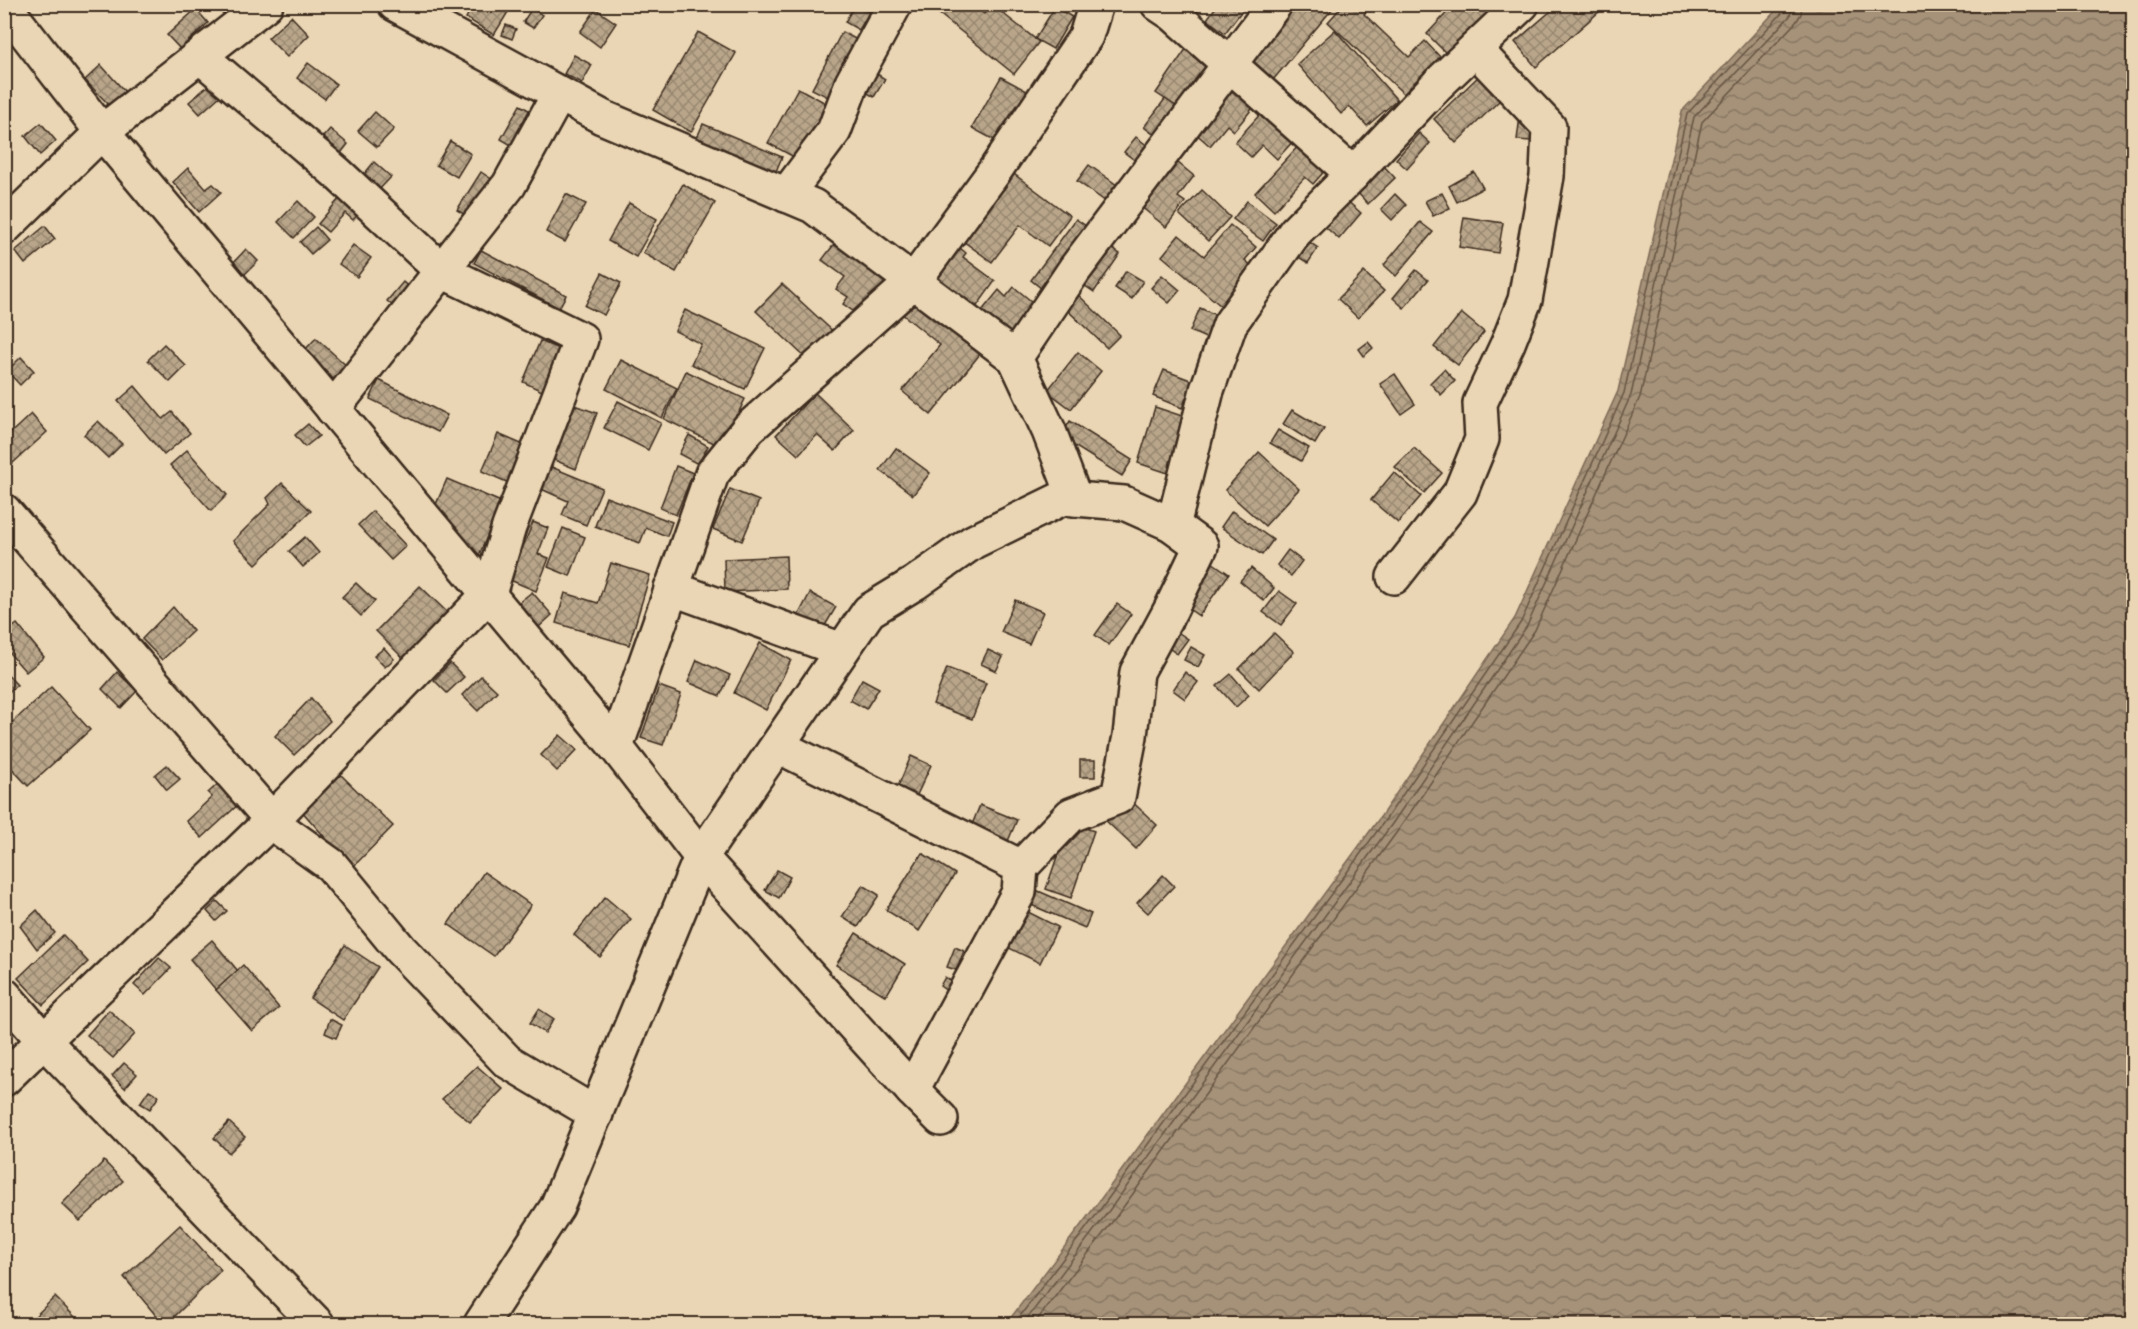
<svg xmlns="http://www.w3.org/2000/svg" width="2138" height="1329" font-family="Kalam,sans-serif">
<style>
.water{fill:url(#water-waves);stroke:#7b6855;stroke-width:1.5}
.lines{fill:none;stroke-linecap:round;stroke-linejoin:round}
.shore{stroke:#665442;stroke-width:1.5}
.building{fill:url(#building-cross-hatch);stroke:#3b2a1e;stroke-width:1.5}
.minor-casing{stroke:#3b2a1e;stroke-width:38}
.minor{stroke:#ead6b4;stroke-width:33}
</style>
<defs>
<pattern id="water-waves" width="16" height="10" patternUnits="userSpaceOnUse" patternTransform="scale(1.5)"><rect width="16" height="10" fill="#a69279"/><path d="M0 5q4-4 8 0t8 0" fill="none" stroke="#887763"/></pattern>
<pattern id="building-cross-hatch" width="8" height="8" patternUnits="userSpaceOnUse" patternTransform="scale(1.5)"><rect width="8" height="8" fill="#b9a68a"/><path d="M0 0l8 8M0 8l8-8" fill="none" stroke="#988770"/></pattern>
</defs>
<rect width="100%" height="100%" fill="#ead6b4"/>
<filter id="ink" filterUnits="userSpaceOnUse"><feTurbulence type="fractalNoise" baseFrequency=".0167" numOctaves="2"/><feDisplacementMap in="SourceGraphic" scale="12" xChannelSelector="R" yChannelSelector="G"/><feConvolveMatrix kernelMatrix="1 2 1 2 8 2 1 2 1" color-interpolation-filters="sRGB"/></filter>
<g filter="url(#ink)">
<polygon class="water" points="1782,4 2133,5 2133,1324 1006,1324 1097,1204 1381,816 1515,618 1618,391 1682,111"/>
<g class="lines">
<g class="shore">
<polyline points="1014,1324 1102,1207 1386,819 1521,622 1624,393 1687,114 1784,11 1785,4"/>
<polyline points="1023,1324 1108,1212 1392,824 1527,626 1631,395 1694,117 1790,16 1793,4"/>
<polyline points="1034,1324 1116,1217 1399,829 1535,630 1640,397 1702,122 1796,22 1801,14 1802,4"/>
</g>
</g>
<g class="building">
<polygon points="474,4 496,4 508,12 494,35 466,18"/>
<polygon points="855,4 869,12 859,30 845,22"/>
<polygon points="927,4 972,4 984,14 991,4 1039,42 1014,74"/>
<polygon points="1218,4 1247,4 1225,33 1207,19"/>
<polygon points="1282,4 1328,4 1333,8 1268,86 1237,59"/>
<polygon points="1344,4 1373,4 1364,14 1409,57 1425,41 1442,59 1407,97 1328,22"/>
<polygon points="1455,4 1489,4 1493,9 1448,55 1427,34"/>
<polygon points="1559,4 1608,4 1536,67 1515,42"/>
<polygon points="1055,7 1072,17 1053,49 1035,39"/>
<polygon points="532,8 542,15 533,28 523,22"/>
<polygon points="196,9 208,23 180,49 167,35"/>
<polygon points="596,9 616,23 600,47 580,32"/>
<polygon points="291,16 309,35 287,57 268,38"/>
<polygon points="506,25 516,29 512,39 502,35"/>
<polygon points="1335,30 1397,100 1367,126 1349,106 1341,114 1297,64"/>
<polygon points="698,32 736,53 691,132 653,110"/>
<polygon points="842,32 867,45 838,102 812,89"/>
<polygon points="1186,49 1213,69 1183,111 1156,93"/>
<polygon points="574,55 592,65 582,83 564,74"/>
<polygon points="308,63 336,84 325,99 297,78"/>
<polygon points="101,65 128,95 113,109 85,80"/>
<polygon points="866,67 885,79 874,97 855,85"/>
<polygon points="1481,74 1503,97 1456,143 1434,119"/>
<polygon points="1001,77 1027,91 998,142 972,128"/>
<polygon points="210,84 220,96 200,114 189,102"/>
<polygon points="1232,84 1256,104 1234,131 1227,125 1210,146 1193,131"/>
<polygon points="798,88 835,108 805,163 768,143"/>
<polygon points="1165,99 1183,111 1161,140 1144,127"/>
<polygon points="520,105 539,116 520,150 501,139"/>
<polygon points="1264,110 1295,139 1277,159 1262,145 1251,157 1235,142"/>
<polygon points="375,112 394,129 377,147 358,131"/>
<polygon points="1520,116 1534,118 1531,141 1517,140"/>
<polygon points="41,123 56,141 40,155 25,136"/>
<polygon points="703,124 782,157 774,176 695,142"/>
<polygon points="330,129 348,144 335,161 316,145"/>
<polygon points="1419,133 1430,143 1407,169 1396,159"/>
<polygon points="1136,137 1149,147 1137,162 1124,152"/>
<polygon points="450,141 471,154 457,177 436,165"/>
<polygon points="1302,142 1329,166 1313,184 1305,177 1274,211 1255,193"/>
<polygon points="1180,146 1187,151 1177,162 1194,176 1178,197 1185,202 1166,227 1135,202"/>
<polygon points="374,162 391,177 377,192 361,178"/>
<polygon points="1089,165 1121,188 1109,204 1077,181"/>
<polygon points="1384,166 1395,178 1368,204 1357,192"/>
<polygon points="188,168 206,189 213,184 221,192 199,212 173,182"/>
<polygon points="481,172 499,184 475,221 457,210"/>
<polygon points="1474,172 1483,188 1457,202 1449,186"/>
<polygon points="1014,174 1070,216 1048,246 1020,225 992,262 963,241"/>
<polygon points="683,184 715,203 676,272 643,253"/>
<polygon points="1202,190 1230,217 1208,241 1179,214"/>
<polygon points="344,193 363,209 353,220 345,213 328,232 318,224"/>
<polygon points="1442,193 1450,208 1433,216 1425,201"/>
<polygon points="566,194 586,204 565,242 546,232"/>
<polygon points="1395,194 1406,205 1392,220 1381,209"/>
<polygon points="1345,199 1361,213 1339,239 1323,225"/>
<polygon points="298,201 314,217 294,238 278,222"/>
<polygon points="1247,201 1276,223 1263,241 1233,219"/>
<polygon points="629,203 657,219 636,257 608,241"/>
<polygon points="1464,217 1503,223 1498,253 1459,247"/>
<polygon points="1076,219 1093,231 1047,293 1031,280"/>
<polygon points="1420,222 1433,232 1396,276 1384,265"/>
<polygon points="1230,225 1256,247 1245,260 1253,267 1221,306 1162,256 1179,235 1204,256"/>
<polygon points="45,226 55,239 25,264 15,251"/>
<polygon points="316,227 327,240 311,254 300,242"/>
<polygon points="1305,239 1318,248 1308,263 1294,254"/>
<polygon points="1101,241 1120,254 1094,292 1075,279"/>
<polygon points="835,243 886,282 860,316 843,304 848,297 836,289 845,277 822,260"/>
<polygon points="353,245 371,258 357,277 339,264"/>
<polygon points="960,248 966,253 963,257 995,281 975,309 936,280"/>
<polygon points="246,249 258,261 244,275 232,264"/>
<polygon points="481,250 566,295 559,308 474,263"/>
<polygon points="1416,270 1428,280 1404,308 1393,298"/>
<polygon points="1126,271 1143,281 1132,299 1115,288"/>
<polygon points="1364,272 1384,291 1358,318 1338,299"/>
<polygon points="602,273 621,283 604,315 585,306"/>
<polygon points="1162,275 1180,290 1169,303 1151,288"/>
<polygon points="403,282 421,297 404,316 387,301"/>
<polygon points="782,284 838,336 812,364 756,311"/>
<polygon points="1014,287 1036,305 1011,336 981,312 999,290 1006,297"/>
<polygon points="1071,288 1120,335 1107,348 1062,305"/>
<polygon points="920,290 988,344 931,415 902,391 940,345 901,313"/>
<polygon points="1200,308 1218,316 1208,339 1190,331"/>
<polygon points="685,310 765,348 745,389 691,364 701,344 675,331"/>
<polygon points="1461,313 1484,332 1458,365 1434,347"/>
<polygon points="316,338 349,368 337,382 303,352"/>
<polygon points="540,341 561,350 544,392 523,382"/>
<polygon points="1368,342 1373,348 1364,356 1359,349"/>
<polygon points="164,344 186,366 170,382 148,360"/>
<polygon points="1078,352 1101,371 1071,409 1047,391"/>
<polygon points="21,357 34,371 20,385 7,371"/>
<polygon points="621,360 677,388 662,418 606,389"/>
<polygon points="1444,369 1455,381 1441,395 1430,383"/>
<polygon points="1164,370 1193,381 1182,408 1153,396"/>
<polygon points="686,371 745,399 722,447 664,419"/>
<polygon points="1395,374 1415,404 1401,414 1380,384"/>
<polygon points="379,380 447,415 438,432 370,399"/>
<polygon points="135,386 163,419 172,412 190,433 164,455 118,401"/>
<polygon points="815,393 854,430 835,451 817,435 798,455 776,435"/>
<polygon points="618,401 661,423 648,450 604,428"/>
<polygon points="574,405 597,413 576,469 552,459"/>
<polygon points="1155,407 1185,417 1168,473 1138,463"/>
<polygon points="1292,410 1324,429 1315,444 1283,424"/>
<polygon points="31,414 47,432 13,463 4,454 4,439"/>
<polygon points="98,421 122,444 108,458 84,435"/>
<polygon points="1070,421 1132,460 1122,476 1060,437"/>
<polygon points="308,424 319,436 305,447 295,435"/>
<polygon points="1278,430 1309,448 1301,461 1270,443"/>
<polygon points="498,434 526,446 511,484 482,471"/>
<polygon points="689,435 708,446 698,464 679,454"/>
<polygon points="896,448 930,473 913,495 880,470"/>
<polygon points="1414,448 1442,473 1424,493 1395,467"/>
<polygon points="187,450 227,495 211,511 170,465"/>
<polygon points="1259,452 1299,489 1265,526 1225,490"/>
<polygon points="549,466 602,488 586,525 562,515 568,501 539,488"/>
<polygon points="676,466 693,473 676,515 660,508"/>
<polygon points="1394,472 1421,496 1398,523 1371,500"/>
<polygon points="447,479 501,502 476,563 434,509"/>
<polygon points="282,483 311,511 256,564 233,541 270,504 267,498"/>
<polygon points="730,489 759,501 742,541 713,529"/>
<polygon points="606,497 672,522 667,536 646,528 640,543 595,526"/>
<polygon points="373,511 406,546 391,560 358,525"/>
<polygon points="1232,511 1273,540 1262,555 1221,527"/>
<polygon points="533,522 548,528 538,554 549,558 536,591 510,580"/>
<polygon points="563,528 585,537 570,576 548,567"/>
<polygon points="305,537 319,553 303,567 289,551"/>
<polygon points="1288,550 1302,561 1291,576 1277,565"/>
<polygon points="786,556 787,589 725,592 724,559"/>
<polygon points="1206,558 1229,574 1199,616 1176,600"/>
<polygon points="611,563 650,575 629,645 556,623 565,593 598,603"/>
<polygon points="1251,568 1274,588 1264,601 1240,581"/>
<polygon points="356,583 375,601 361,616 342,597"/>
<polygon points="420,586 448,613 404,659 376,631"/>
<polygon points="1279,591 1297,604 1281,625 1263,612"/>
<polygon points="532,592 552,615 539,627 518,603"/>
<polygon points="810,593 836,607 823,629 798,616"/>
<polygon points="1015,600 1043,612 1029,644 1001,632"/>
<polygon points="1117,604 1131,614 1109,645 1095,635"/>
<polygon points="173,607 193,631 162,660 142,639"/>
<polygon points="17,624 44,657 26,672 4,647 4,634"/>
<polygon points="1173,629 1188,639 1177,654 1162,643"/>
<polygon points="1274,633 1294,652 1259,689 1239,669"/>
<polygon points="760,643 791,660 766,710 734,693"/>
<polygon points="1191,647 1205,655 1198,667 1184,660"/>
<polygon points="384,648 394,659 385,667 374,656"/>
<polygon points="988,650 1003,657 996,671 981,664"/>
<polygon points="697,660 730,675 720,696 688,682"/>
<polygon points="450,663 464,677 447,693 434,680"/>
<polygon points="947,668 986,683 972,719 933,704"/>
<polygon points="4,671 17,685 4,696"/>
<polygon points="117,672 137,691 121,708 102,689"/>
<polygon points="1185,672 1198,682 1185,699 1173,690"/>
<polygon points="1231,674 1249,695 1236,707 1217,686"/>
<polygon points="481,676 497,691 478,711 462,695"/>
<polygon points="862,679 879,688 866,709 850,700"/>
<polygon points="659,686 681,694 663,745 641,738"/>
<polygon points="51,687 90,730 28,786 4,760 4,744 12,737 5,729"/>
<polygon points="311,698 330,721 294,755 275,736"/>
<polygon points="560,735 577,750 557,771 541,755"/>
<polygon points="911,756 931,765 915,799 896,791"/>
<rect x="1080" y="760" width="15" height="17"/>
<polygon points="167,765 180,779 167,790 155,775"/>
<polygon points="338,772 393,826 352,868 300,809"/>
<polygon points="221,781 241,802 202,838 186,821 212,797 208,793"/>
<polygon points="1125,795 1157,825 1136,849 1104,819"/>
<polygon points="980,805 1017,820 1008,841 971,827"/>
<polygon points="1069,822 1094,831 1071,898 1046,889"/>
<polygon points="922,853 955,874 919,931 886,910"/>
<polygon points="777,870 790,877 779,898 765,890"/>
<polygon points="484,872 531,905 494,956 448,924"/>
<polygon points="1163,875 1174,886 1148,913 1137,903"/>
<polygon points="863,885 879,895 858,927 842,917"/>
<polygon points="1036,890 1091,914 1085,928 1029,904"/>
<polygon points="605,897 631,919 600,957 574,935"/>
<polygon points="217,901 227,911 216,921 207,911"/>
<polygon points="37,910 55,933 37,949 20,926"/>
<polygon points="1026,911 1058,927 1040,963 1007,947"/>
<polygon points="856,933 905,964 886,996 836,965"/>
<polygon points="63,935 88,962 43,1005 18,978"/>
<polygon points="212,940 238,971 216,990 190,959"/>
<polygon points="345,945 378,967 343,1020 310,998"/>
<polygon points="955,947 964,951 956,970 947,967"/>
<polygon points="159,958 171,968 145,995 134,985"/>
<polygon points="243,965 279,1008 252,1031 216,990"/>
<polygon points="945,977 959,987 954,996 940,986"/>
<polygon points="539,1009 554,1019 545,1033 530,1023"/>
<polygon points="109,1010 135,1034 113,1058 87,1035"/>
<polygon points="330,1019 342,1025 336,1038 325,1033"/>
<polygon points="124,1063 137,1074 125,1088 112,1076"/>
<polygon points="477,1066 503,1089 470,1122 442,1099"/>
<polygon points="149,1090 159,1096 150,1109 140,1103"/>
<polygon points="229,1122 245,1137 229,1153 214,1138"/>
<polygon points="104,1161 123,1181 80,1221 62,1204"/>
<polygon points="180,1225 221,1270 167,1324 163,1324 124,1277"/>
<polygon points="55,1297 80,1322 78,1324 27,1324"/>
</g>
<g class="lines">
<g class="minor-casing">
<g id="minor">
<polyline points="395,4 602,117 813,206 1015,358 1049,431 1075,499"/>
<polyline points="1158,4 1173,14 1353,174"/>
<polyline points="4,5 102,132 616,747 701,857 912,1090 941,1119"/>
<polyline points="786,195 834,131 852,83 895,4"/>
<polyline points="4,228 102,132 266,4"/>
<polyline points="1015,358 1075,269 1275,4"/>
<polyline points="333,409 509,185 559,94"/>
<polyline points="4,511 278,827 331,865 400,949 507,1061 596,1114"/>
<polyline points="1171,524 1176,514 1207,390 1230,324 1295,232 1353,174 1438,84 1522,4"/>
<polyline points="1394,577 1460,493 1482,439 1480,403 1508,343 1525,300 1547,176 1549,127 1475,49"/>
<polyline points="671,588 842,650"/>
<polyline points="778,746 1021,867 1019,892 912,1090"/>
<polyline points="616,747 712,474 749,428 914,281 994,172 1086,36 1096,4"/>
<polyline points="4,995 44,1041 317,1324"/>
<polyline points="4,1079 272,820 489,594 509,527 581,339 442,271 337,173 200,56"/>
<polyline points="481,1324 557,1207 701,857 869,611 915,583 973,542 1063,498 1124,503 1171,524 1201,546 1171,609 1137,672 1130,736 1118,797 1071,815 1021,867"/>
</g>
</g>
<use href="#minor" class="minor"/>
</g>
</g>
<rect width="2138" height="1329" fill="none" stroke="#ead6b4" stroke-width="24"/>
<rect x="12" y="12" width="2114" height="1305" fill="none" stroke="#3b2a1e" stroke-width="2" filter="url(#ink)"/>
</svg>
